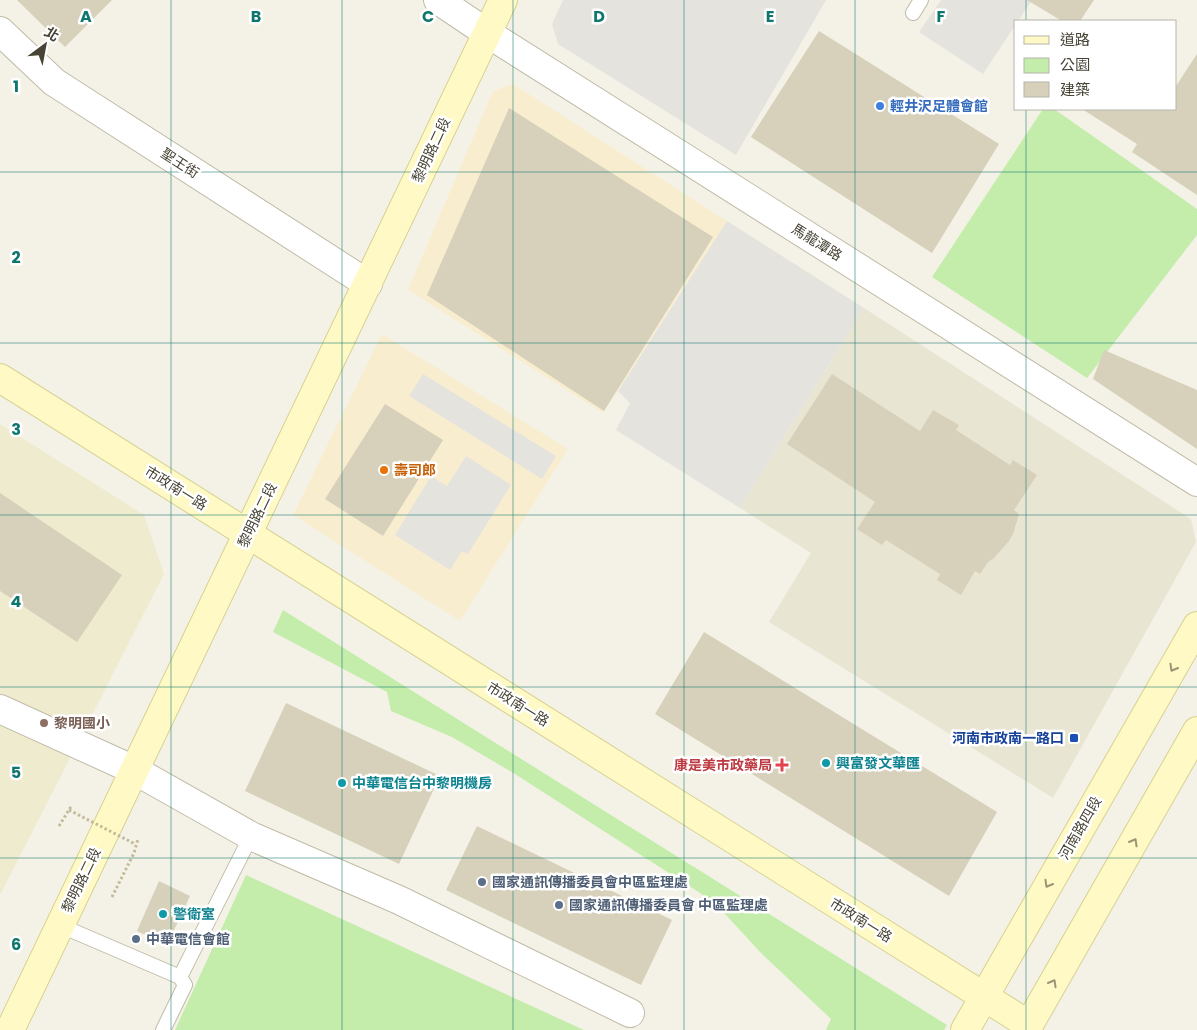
<svg xmlns="http://www.w3.org/2000/svg" width="1197" height="1030" font-family="Poppins,'Noto Sans TC',sans-serif">
<style>
.residential{fill:#e9e5d3}
.commercial{fill:#f8edcf}
.education{fill:#eeebcf}
.green{fill:#c4ecab}
.parking{fill:#e5e3de}
.building{fill:#d7d0ba}
.lines{fill:none;stroke-linecap:round;stroke-linejoin:round}
.lane-casing{stroke:#c0bca8;stroke-width:16}
.street-casing{stroke:#c0bca8;stroke-width:30}
.secondary-casing{stroke:#d7d192;stroke-width:30}
.path{stroke:#c3bb98;stroke-width:3;stroke-dasharray:2.5 2.5;stroke-linecap:butt}
.lane{stroke:#fff;stroke-width:14}
.street{stroke:#fff;stroke-width:28}
.secondary{stroke:#fffac5;stroke-width:28}
.path-bridge{stroke:#c3bb98;stroke-width:3;stroke-dasharray:2.5 2.5;stroke-linecap:butt}
.oneway{stroke:#9a9576}
.grid{fill:none;stroke:#0f766e;stroke-width:1;stroke-opacity:0.55}
.shop-dot{fill:#3f7fe0;stroke:#fff;stroke-width:2}
.food-dot{fill:#e8710a;stroke:#fff;stroke-width:2}
.education-dot{fill:#8d6e63;stroke:#fff;stroke-width:2}
.transit-dot{fill:#1a4fb4;stroke:#fff;stroke-width:2}
.culture-dot{fill:#0f9aa8;stroke:#fff;stroke-width:2}
.health-dot{fill:#e0444e;stroke:#fff;stroke-width:2}
.service-dot{fill:#5c6f8a;stroke:#fff;stroke-width:2}
.labels{text-anchor:middle;dominant-baseline:central;stroke-width:5;stroke-linejoin:round;paint-order:stroke}
.shop-label{font-size:14px;font-weight:bold;fill:#366cbe;stroke:#fff;text-anchor:start}
.street-label{font-size:14px;fill:#474335;stroke:#fff}
.food-label{font-size:14px;font-weight:bold;fill:#c56008;stroke:#fff;text-anchor:start}
.education-label{font-size:14px;font-weight:bold;fill:#785e54;stroke:#fff;text-anchor:start}
.transit-label{font-size:14px;font-weight:bold;fill:#164399;stroke:#fff;text-anchor:end}
.culture-label{font-size:14px;font-weight:bold;fill:#0d838f;stroke:#fff;text-anchor:start}
.health-label{font-size:14px;font-weight:bold;fill:#be3a42;stroke:#fff;text-anchor:end}
.service-label{font-size:14px;font-weight:bold;fill:#4e5e75;stroke:#fff;text-anchor:start}
.grid-label{font-size:16px;text-anchor:middle;font-weight:bold;fill:#0f766e;stroke:#fff;stroke-width:5;stroke-linejoin:round;paint-order:stroke}
</style>
<rect width="100%" height="100%" fill="#f4f2e6"/>
<polygon class="residential" points="864,308 1191,519 1196,542 1053,798 769,622 811,553 740,508"/>
<g class="commercial">
<polygon points="513,84 727,221 603,413 408,290 493,91"/>
<polygon points="382,334 568,449 460,621 293,515"/>
</g>
<polygon class="education" points="0,424 144,515 164,574 0,895"/>
<g class="green">
<polygon points="1043,109 1054,109 1197,209 1197,235 1087,378 932,277"/>
<polygon points="283,610 947,1025 944,1030 826,1030 831,1019 761,953 714,902 515,774 452,737 391,711 387,692 273,632"/>
<polygon points="246,875 584,1030 175,1030"/>
</g>
<g class="parking">
<polygon points="563,0 826,0 736,155 558,44 552,24"/>
<polygon points="941,0 1032,0 1018,21 1016,21 1016,24 983,74 919,32"/>
<polygon points="727,221 864,308 740,508 616,430 630,403 618,391"/>
<polygon points="423,374 556,456 542,479 409,396"/>
<polygon points="466,456 511,485 468,554 462,551 450,570 395,535 431,476 447,486"/>
</g>
<g class="building">
<polygon points="17,0 112,0 65,47"/>
<polygon points="1027,0 1094,0 1080,21 1062,21"/>
<polygon points="819,31 999,144 932,253 751,137"/>
<polygon points="1197,54 1197,195 1132,152 1137,144 1082,109 1176,109 1176,86"/>
<polygon points="509,108 713,237 604,411 427,295"/>
<polygon points="1104,350 1197,390 1197,449 1093,379"/>
<polygon points="832,374 920,431 933,410 959,425 956,430 1010,465 1013,460 1037,475 1014,510 1019,514 1013,534 1009,541 994,558 988,562 980,574 975,571 961,595 937,580 940,574 886,540 882,545 857,529 875,502 787,444"/>
<polygon points="385,404 443,440 383,536 325,499"/>
<polygon points="0,493 122,575 77,642 0,591"/>
<polygon points="704,632 997,812 949,896 655,714"/>
<polygon points="286,703 440,776 399,864 245,791"/>
<polygon points="477,826 672,920 641,985 446,890"/>
<polygon points="159,881 190,896 167,945 137,931"/>
</g>
<g class="lines">
<g class="lane-casing">
<g id="lane">
<polyline points="913,13 921,0"/>
<polyline points="59,925 180,977 185,985 163,1030"/>
<polyline points="180,977 251,836"/>
</g>
</g>
<g class="street-casing">
<g id="street">
<polyline points="438,0 487,33 1197,482"/>
<polyline points="0,31 54,82 368,284"/>
<polyline points="0,709 134,770 251,836 399,900 630,1013"/>
</g>
</g>
<g class="secondary-casing">
<g id="secondary">
<polyline points="0,378 1029,1025"/>
<polyline points="10,1030 503,0"/>
<polyline points="965,1030 1197,626"/>
<polyline points="1026,1030 1197,731"/>
</g>
</g>
<g class="path">
<polyline points="59,826 72,805"/>
<polyline points="112,897 134,853 138,839"/>
</g>
<use href="#lane" class="lane"/>
<use href="#street" class="street"/>
<use href="#secondary" class="secondary"/>
<polyline class="path-bridge" points="69,810 135,844"/>
</g>
<defs><path id="oneway-chevron" d="M-2-3.5L2.5 0L-2 3.5" fill="none" stroke-width="1.6" stroke-linecap="round" stroke-linejoin="round" transform="scale(1.25)"/></defs>
<g class="oneway">
<use href="#oneway-chevron" transform="translate(1173 668) rotate(120)"/>
<use href="#oneway-chevron" transform="translate(1134 842) rotate(-60)"/>
<use href="#oneway-chevron" transform="translate(1048 884) rotate(120)"/>
<use href="#oneway-chevron" transform="translate(1053 983) rotate(-60)"/>
</g>
<path class="grid" d="M171,0v1030M342,0v1030M513,0v1030M684,0v1030M855,0v1030M1026,0v21M1026,109v921M0,172h1197M0,343h1197M0,515h1197M0,687h1197M0,858h1197"/>
<circle class="shop-dot" cx="880" cy="106" r="5"/>
<circle class="food-dot" cx="384" cy="470" r="5"/>
<circle class="education-dot" cx="44" cy="723" r="5"/>
<rect class="transit-dot" x="1069" y="733" width="10" height="10" rx="2.5"/>
<g class="culture-dot">
<circle cx="826" cy="763" r="5"/>
<circle cx="342" cy="783" r="5"/>
<circle cx="163" cy="914" r="5"/>
</g>
<path class="health-dot" d="M779.5 757.5h5v5h5v5h-5v5h-5v-5h-5v-5h5z"/>
<g class="service-dot">
<circle cx="482" cy="882" r="5"/>
<circle cx="559" cy="905" r="5"/>
<circle cx="136" cy="939" r="5"/>
</g>
<g class="labels">
<g class="shop-label">
<text x="890" y="106">輕井沢足體會館</text>
</g>
<g class="street-label">
<text transform="translate(431 150) rotate(-65)">黎明路二段</text>
<text transform="translate(180 163) rotate(33)">聖王街</text>
<text transform="translate(817 242) rotate(32)">馬龍潭路</text>
<text transform="translate(176 488) rotate(32)">市政南一路</text>
<text transform="translate(257 515) rotate(-64)">黎明路二段</text>
<text transform="translate(518 704) rotate(32)">市政南一路</text>
<text transform="translate(1080 828) rotate(-60)">河南路四段</text>
<text transform="translate(81 880) rotate(-64)">黎明路二段</text>
<text transform="translate(861 920) rotate(32)">市政南一路</text>
</g>
<g class="food-label">
<text x="394" y="470">壽司郎</text>
</g>
<g class="education-label">
<text x="54" y="723">黎明國小</text>
</g>
<g class="transit-label">
<text x="1064" y="738">河南市政南一路口</text>
</g>
<g class="culture-label">
<text x="836" y="763">興富發文華匯</text>
<text x="352" y="783">中華電信台中黎明機房</text>
<text x="173" y="914">警衛室</text>
</g>
<g class="health-label">
<text x="772" y="765">康是美市政藥局</text>
</g>
<g class="service-label">
<text x="492" y="882">國家通訊傳播委員會中區監理處</text>
<text x="569" y="905">國家通訊傳播委員會 中區監理處</text>
<text x="146" y="939">中華電信會館</text>
</g>
</g>
<g class="grid-label">
<text x="86" y="22">A</text>
<text x="256" y="22">B</text>
<text x="428" y="22">C</text>
<text x="599" y="22">D</text>
<text x="770" y="22">E</text>
<text x="941" y="22">F</text>
<text x="16" y="92">1</text>
<text x="16" y="263">2</text>
<text x="16" y="435">3</text>
<text x="16" y="607">4</text>
<text x="16" y="778">5</text>
<text x="16" y="950">6</text>
</g>
<rect x="1014" y="20" width="162" height="90" fill="#ffffff" stroke="#b5b4ae"/>
<rect x="1024" y="36" width="25" height="8" fill="#fffac5" stroke="#b5b4ae"/>
<text x="1060" y="45" font-size="15" fill="#474335">道路</text>
<rect x="1024" y="58" width="25" height="15" fill="#c4ecab" stroke="#b5b4ae"/>
<text x="1060" y="70" font-size="15" fill="#474335">公園</text>
<rect x="1024" y="82" width="25" height="15" fill="#d7d0ba" stroke="#b5b4ae"/>
<text x="1060" y="95" font-size="15" fill="#474335">建築</text>
<g transform="translate(45 45) rotate(32)" stroke="#ffffff" stroke-width="4" paint-order="stroke">
<path d="M0-4L9 19L0 12L-9 19Z" fill="#474335"/>
<text y="-8" font-size="14" font-weight="bold" text-anchor="middle" fill="#474335">北</text>
</g>
</svg>
